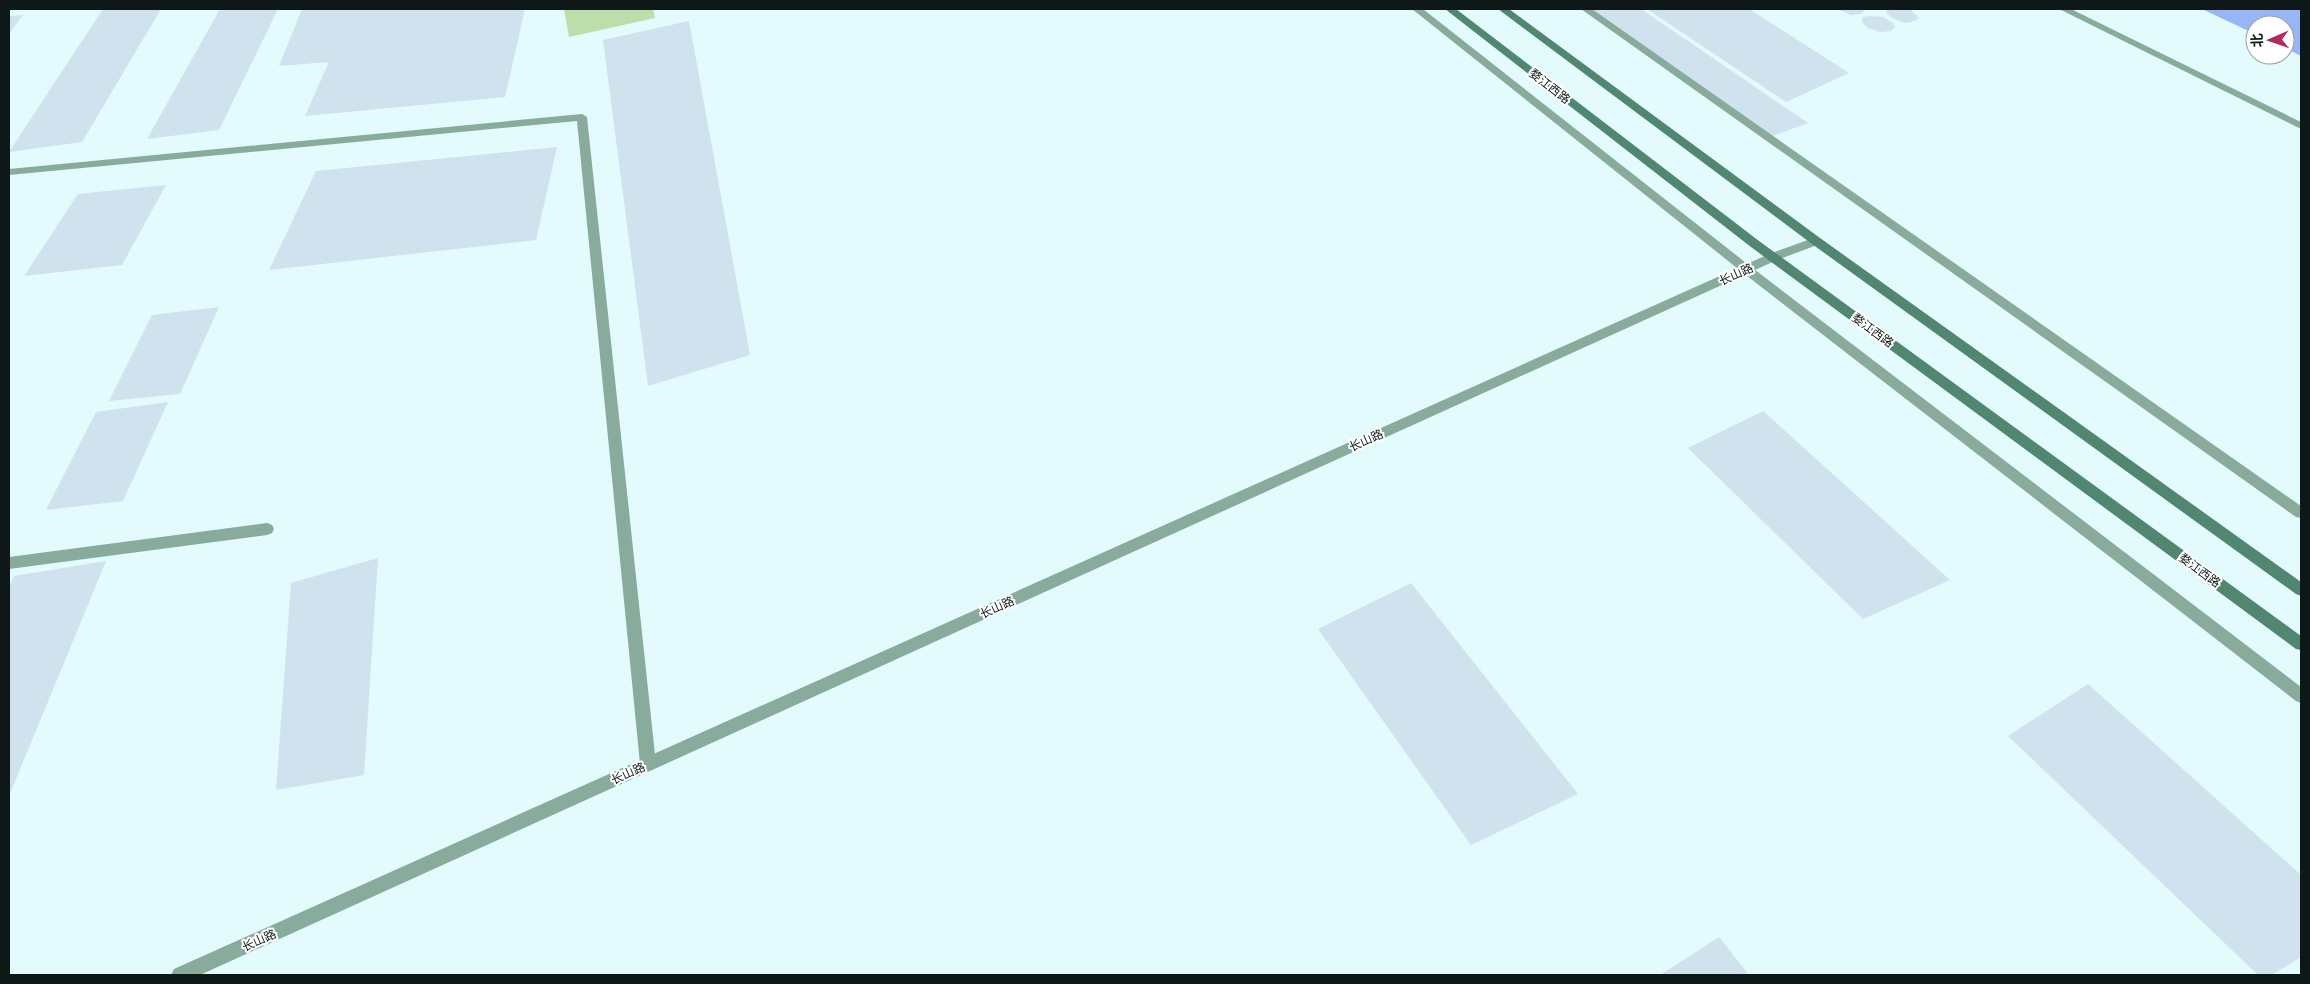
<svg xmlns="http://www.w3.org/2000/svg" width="2310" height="984" font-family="'Titillium Web','Noto Sans SC',sans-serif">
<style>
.green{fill:#bcdeaa}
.water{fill:#98b6f5}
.building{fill:#cfe2ed}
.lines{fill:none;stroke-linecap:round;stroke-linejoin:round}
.service{fill:#88ab9c;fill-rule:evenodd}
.pedestrian{fill:#88ab9c;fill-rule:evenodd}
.minor{fill:#88ab9c;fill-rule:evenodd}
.tertiary{fill:#88ab9c;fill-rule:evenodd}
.secondary{fill:#518671;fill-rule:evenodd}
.labels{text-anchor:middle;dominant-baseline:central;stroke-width:4;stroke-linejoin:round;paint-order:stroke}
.street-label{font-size:12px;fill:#0f1818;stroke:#fff}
</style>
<rect width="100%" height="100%" fill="#e3fbfc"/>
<polygon class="green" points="564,9 653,9 655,18 569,37"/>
<polygon class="water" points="2202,9 2301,9 2301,56 2285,48 2285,25 2255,25 2255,34"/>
<g class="building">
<polygon points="103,9 161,9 82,142 9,152"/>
<polygon points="220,9 278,9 219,130 147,139"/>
<polygon points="302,9 525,9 505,97 305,116 329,62 279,66"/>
<polygon points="1590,9 1641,9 1808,123 1770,137"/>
<polygon points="1647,9 1749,9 1849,73 1786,102"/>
<polygon points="1837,9 1865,9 1865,10 1861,14 1851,15"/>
<polygon points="1886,9 1910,9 1919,18 1915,21 1905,23 1892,18 1887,13"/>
<polygon points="23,15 9,34 9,16"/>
<polygon points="1869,16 1883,17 1893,23 1895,27 1891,31 1881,32 1868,28 1862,22 1863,17"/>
<polygon points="689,21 750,355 648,386 603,40"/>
<polygon points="557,147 536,240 269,270 316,171"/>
<polygon points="166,185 122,265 24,276 78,194"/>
<polygon points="219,307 180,394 109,401 152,315"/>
<polygon points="168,402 123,501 46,510 96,412"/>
<polygon points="1763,411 1950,580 1863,619 1688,448"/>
<polygon points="378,558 364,775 276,790 291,583"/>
<polygon points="106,561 9,796 9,587 14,576"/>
<polygon points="1411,583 1578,794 1471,845 1318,629"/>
<polygon points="2088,684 2301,875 2301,957 2272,975 2258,975 2008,736"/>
<polygon points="1719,937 1749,975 1660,975"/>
</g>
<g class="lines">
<g class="service">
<polygon points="1412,9 1423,9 1750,266 2301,687 2301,703 2296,701 1742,272"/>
<polygon points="1581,9 1592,9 2301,506 2301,518 2296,517"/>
</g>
<polygon class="pedestrian" points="2059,9 2071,9 2301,122 2301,129"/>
<g class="minor">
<polygon points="582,114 587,117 656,764 654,769 648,771 642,769 640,764 577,121 9,175 9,169"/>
<polygon points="267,523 272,525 274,529 272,533 267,535 9,569 9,557"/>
</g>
<polygon class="tertiary" points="1816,237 1822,241 1820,244 1777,260 200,975 171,975 174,969 1769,254"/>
<g class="secondary">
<polygon points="1445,9 1456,9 1759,241 2301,636 2301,650 2296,649 1751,247"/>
<polygon points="1498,9 1509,9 1820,238 2301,582 2301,596 2296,594 1812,244"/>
</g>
</g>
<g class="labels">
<g class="street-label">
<text transform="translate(1550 86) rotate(38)">婺江西路</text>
<text transform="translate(1736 274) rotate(-24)">长山路</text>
<text transform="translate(1873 330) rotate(36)">婺江西路</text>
<text transform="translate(1366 440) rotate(-24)">长山路</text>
<text transform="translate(2200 570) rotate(36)">婺江西路</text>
<text transform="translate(997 607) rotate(-24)">长山路</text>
<text transform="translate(628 773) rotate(-24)">长山路</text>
<text transform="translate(259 940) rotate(-24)">长山路</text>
</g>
</g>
<rect width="2310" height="984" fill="none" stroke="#0f1818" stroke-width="20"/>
<g transform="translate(2270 40) rotate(268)"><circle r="24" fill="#ffffff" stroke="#9fa3a3"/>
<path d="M0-4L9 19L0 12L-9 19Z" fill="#b42861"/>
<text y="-8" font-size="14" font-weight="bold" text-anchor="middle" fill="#0f1818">北</text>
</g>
</svg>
